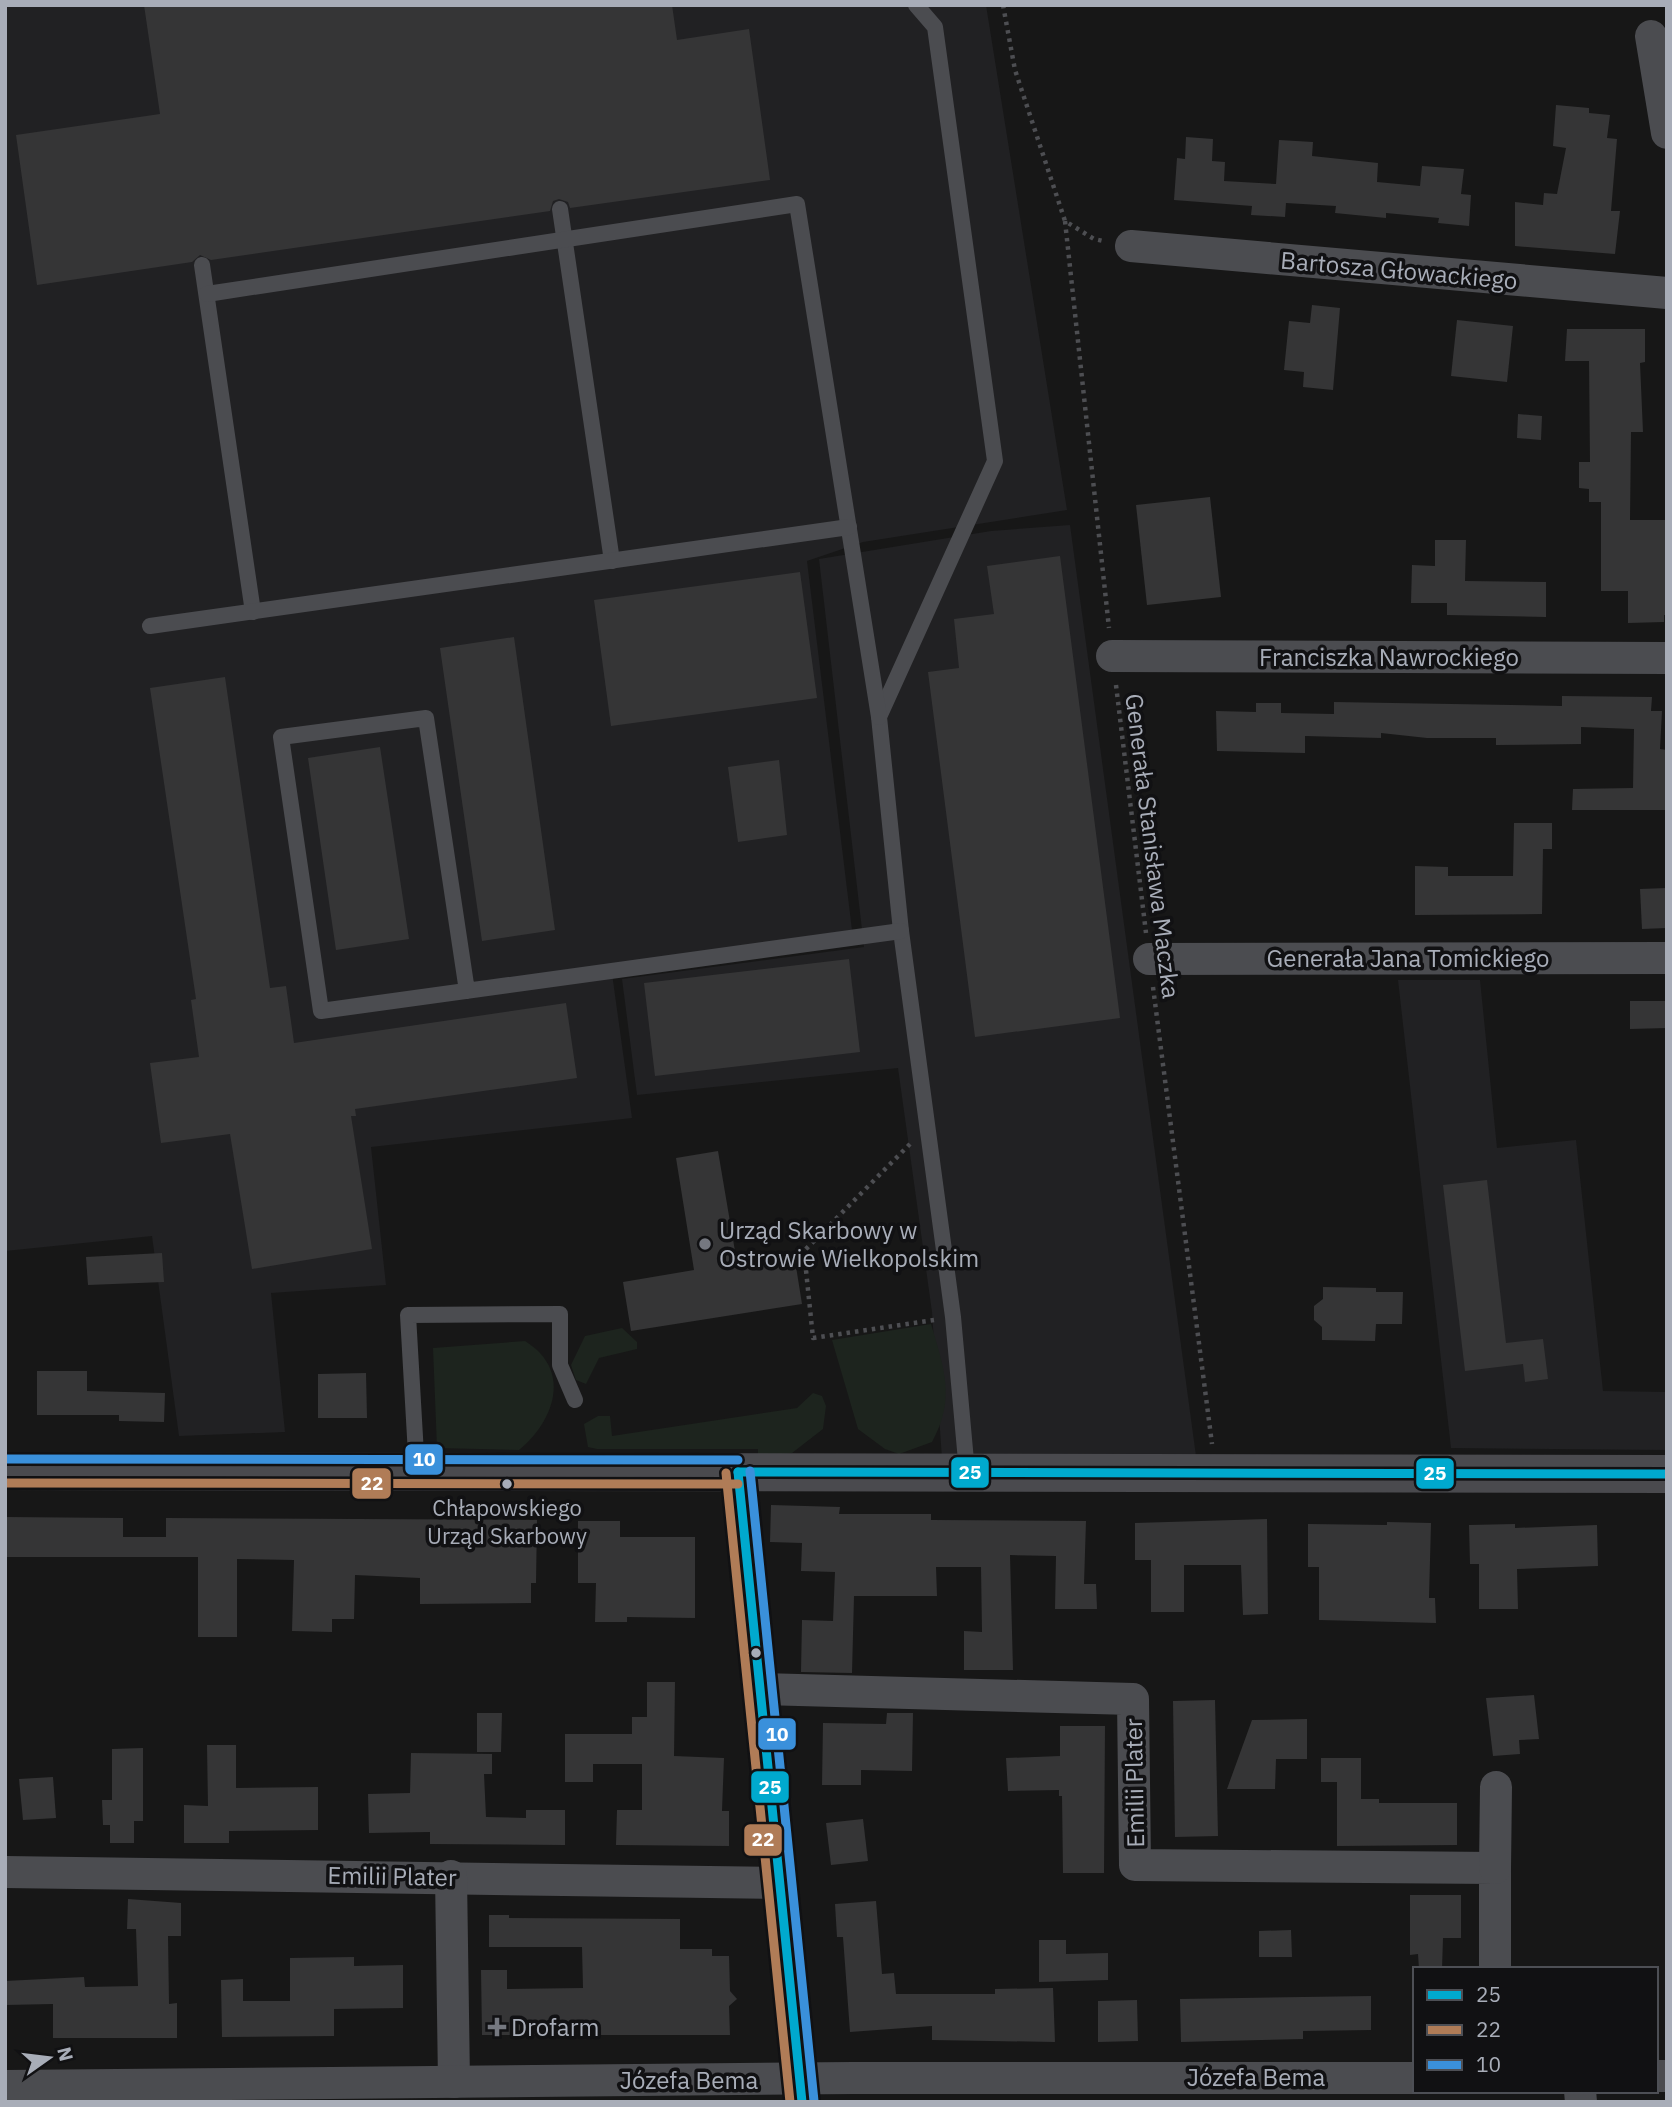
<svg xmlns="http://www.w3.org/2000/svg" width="1672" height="2107" font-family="'IBM Plex Sans',sans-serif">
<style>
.built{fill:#212123}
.green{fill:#1d241e}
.building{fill:#353536}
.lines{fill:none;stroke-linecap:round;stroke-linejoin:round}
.path{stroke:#4d4e52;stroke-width:4.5;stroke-dasharray:3.5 5;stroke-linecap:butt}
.lane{stroke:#4b4c50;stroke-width:16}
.street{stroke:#4b4c50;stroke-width:32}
.secondary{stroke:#4a4a4e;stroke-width:38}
.bus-1-casing{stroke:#111113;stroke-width:14}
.bus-2-casing{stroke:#111113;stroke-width:14}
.bus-3-casing{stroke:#111113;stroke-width:14}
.bus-1{stroke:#00a9ce;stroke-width:9}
.bus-2{stroke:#b07c57;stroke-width:9}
.bus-3{stroke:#3a90db;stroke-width:9}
.poi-dot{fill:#757880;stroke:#111113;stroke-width:2.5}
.bus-dot{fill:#a8adb8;stroke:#111113;stroke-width:2.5}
.labels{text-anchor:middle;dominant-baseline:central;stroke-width:7;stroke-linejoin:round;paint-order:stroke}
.bus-label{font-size:22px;fill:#a8adb8;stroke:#111113}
.street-label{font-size:24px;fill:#a8adb8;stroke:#111113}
.poi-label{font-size:24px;fill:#a8adb8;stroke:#111113;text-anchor:start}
.line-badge{stroke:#111113;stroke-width:2.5}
.badge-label{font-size:19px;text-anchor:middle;font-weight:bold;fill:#fff}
</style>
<rect width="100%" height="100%" fill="#171717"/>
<g class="built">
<polygon points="5,5 986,5 1067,510 863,542 807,561 852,930 611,966 632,1118 371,1147 386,1285 271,1293 285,1432 179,1436 152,1236 5,1251"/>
<polygon points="1070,525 1196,1456 942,1459 932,1312 898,1068 637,1095 622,979 864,947 819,559 991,531"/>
<polygon points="1398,980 1480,980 1497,1148 1576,1140 1603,1391 1667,1392 1667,1450 1451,1448"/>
</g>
<g class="green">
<path d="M931,1324c13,44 25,75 1,118l-33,12 -14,-5 -27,-20 -26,-89z"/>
<polygon points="622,1328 637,1342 637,1349 599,1358 586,1384 576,1380 571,1365 585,1336"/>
<path d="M525,1341c47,29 30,79 -6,109l-82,-2 -4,-100z"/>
<polygon points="813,1393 822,1396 826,1406 823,1429 792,1453 758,1457 758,1449 597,1449 588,1447 584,1424 598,1416 610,1416 612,1436 797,1408"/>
</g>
<g class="building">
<polygon points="144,5 672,5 677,40 749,29 770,180 570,208 568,202 559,199 553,201 550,211 211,260 200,255 192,262 37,285 16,135 160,114"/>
<polygon points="1556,105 1589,108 1589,113 1610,115 1607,138 1617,139 1611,211 1620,211 1615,254 1515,246 1515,202 1543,205 1544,193 1557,194 1566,148 1553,146"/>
<polygon points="1186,137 1213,139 1212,161 1225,162 1224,181 1276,184 1279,140 1313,142 1312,156 1378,163 1377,182 1420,186 1422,166 1464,169 1461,194 1471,195 1469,226 1438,223 1439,218 1386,213 1386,218 1335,213 1336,206 1286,203 1285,217 1251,215 1252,206 1174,200 1177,158 1185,159"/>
<polygon points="1312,305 1340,308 1333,390 1303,387 1304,372 1284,370 1289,321 1310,323"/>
<polygon points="1457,320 1513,326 1507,382 1451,376"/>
<polygon points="1567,329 1645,329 1645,362 1640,363 1643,432 1631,432 1630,520 1667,520 1667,615 1664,615 1664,622 1628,623 1628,591 1601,591 1601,502 1589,502 1589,489 1579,488 1579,462 1590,462 1589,361 1565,361"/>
<polygon points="1518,414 1542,416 1541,440 1517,438"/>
<polygon points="1210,497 1221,597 1147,605 1136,505"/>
<polygon points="1435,540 1466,540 1465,581 1546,582 1546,617 1447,615 1447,603 1411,603 1412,565 1435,566"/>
<polygon points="1060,556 1120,1018 975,1037 928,672 959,668 954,619 994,614 987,566"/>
<polygon points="800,572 817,698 611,726 594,600"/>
<polygon points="514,637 555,930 482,941 440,648"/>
<polygon points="225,677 270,988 286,986 294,1043 566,1003 577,1078 355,1109 356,1116 351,1116 372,1249 252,1269 230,1134 161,1143 150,1063 199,1057 191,1000 196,999 150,688"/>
<polygon points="1562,696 1652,697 1651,711 1662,711 1660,749 1667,750 1667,810 1572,810 1573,789 1633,788 1634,729 1581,727 1581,744 1496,745 1496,738 1427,738 1381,733 1381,738 1305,736 1305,753 1217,751 1216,711 1256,712 1256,703 1281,703 1281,713 1334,714 1334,702 1562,706"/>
<polygon points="380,747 409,939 336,950 308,758"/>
<polygon points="779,760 787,835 738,842 728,767"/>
<polygon points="1514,823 1552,823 1552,849 1543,849 1542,914 1415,915 1415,866 1448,867 1448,876 1513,876"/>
<polygon points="1667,888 1667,928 1642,929 1640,889"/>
<polygon points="849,959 860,1052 655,1076 644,983"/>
<polygon points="1630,1001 1667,1001 1667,1028 1630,1029"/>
<polygon points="718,1151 737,1263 794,1254 802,1304 631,1331 623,1282 694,1270 676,1158"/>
<polygon points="1487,1180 1506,1343 1543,1339 1548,1379 1525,1382 1523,1364 1465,1371 1443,1185"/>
<polygon points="162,1253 164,1282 88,1285 86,1257"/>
<polygon points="1323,1287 1376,1288 1376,1292 1403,1292 1402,1324 1376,1324 1375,1341 1322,1340 1322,1327 1314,1320 1314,1306 1323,1299"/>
<polygon points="37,1371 87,1371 87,1391 165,1393 164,1422 119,1421 119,1415 37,1415"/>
<polygon points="366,1373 367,1418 318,1418 318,1374"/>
<polygon points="771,1505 840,1507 839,1514 931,1514 931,1520 1086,1521 1084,1584 1096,1584 1097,1609 1055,1609 1056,1556 1010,1555 1013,1670 964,1670 964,1631 982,1632 981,1567 936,1567 937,1596 854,1596 852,1673 801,1672 802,1620 833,1621 835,1572 801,1571 802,1543 770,1542"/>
<polygon points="5,1517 123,1518 123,1537 166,1537 166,1518 537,1520 536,1583 531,1583 531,1603 420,1604 420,1578 355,1575 354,1619 332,1619 332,1632 292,1631 294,1560 237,1559 237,1637 198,1637 198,1557 5,1557"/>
<polygon points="1267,1519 1268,1614 1243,1615 1241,1565 1184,1565 1184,1612 1151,1612 1151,1560 1135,1560 1135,1523"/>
<polygon points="578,1521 620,1521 620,1537 695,1537 695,1618 627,1617 627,1622 595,1622 596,1583 578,1583"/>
<polygon points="1387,1522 1431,1523 1429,1598 1435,1598 1436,1623 1319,1620 1319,1567 1308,1567 1308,1524 1387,1525"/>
<polygon points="1515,1524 1515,1528 1597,1525 1598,1566 1517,1569 1518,1609 1479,1609 1479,1564 1470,1564 1469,1525"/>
<polygon points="647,1682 675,1682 674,1756 724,1758 722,1811 729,1811 729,1846 616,1845 617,1810 642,1810 642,1764 593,1764 593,1782 565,1782 565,1734 632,1734 632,1717 647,1717"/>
<polygon points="1534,1695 1539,1739 1519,1740 1520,1754 1493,1756 1486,1698"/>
<polygon points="1215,1700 1218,1836 1175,1837 1173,1701"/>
<polygon points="477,1713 502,1713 501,1752 477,1752"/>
<polygon points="887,1713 913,1713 912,1771 861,1770 861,1785 822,1785 823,1723 886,1724"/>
<polygon points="1307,1719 1307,1759 1276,1759 1275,1789 1227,1789 1252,1720"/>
<polygon points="1060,1726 1105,1726 1104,1873 1063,1873 1062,1796 1059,1796 1059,1790 1008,1791 1006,1758 1060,1756"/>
<polygon points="207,1745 236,1745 236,1788 318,1787 318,1830 229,1831 229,1843 184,1843 184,1805 208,1806"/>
<polygon points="143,1748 143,1821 134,1821 134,1843 110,1843 110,1825 103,1825 102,1800 112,1800 112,1749"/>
<polygon points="411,1753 492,1754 492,1774 484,1774 486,1817 526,1818 526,1810 565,1810 565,1845 430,1844 430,1832 369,1833 368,1794 410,1793"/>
<polygon points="1321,1758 1361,1758 1361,1799 1379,1799 1379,1803 1457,1803 1457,1845 1337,1846 1337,1782 1321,1782"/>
<polygon points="53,1777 56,1818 23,1820 19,1779"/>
<polygon points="863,1819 868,1861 831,1865 826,1823"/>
<polygon points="1410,1895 1461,1895 1461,1938 1443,1938 1442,1969 1419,1969 1418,1954 1410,1955"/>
<polygon points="128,1899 181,1903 181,1936 168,1936 169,2004 177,2003 177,2038 53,2038 53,2004 5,2005 5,1981 84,1977 85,1987 138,1986 136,1929 127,1929"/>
<polygon points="876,1901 882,1974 894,1973 896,1994 995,1994 995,1989 1053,1988 1055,2042 932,2040 932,2026 850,2032 843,1937 837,1937 835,1904"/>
<polygon points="489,1915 509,1915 509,1918 680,1919 680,1949 712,1949 712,1956 729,1956 730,1991 737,1999 729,2006 730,2035 482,2035 481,1970 507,1970 507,1989 583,1988 582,1947 489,1947"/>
<polygon points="1291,1930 1292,1957 1259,1957 1259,1931"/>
<polygon points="1039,1940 1066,1940 1066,1954 1108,1953 1108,1980 1039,1982"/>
<polygon points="354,1957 354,1966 403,1965 403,2008 334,2009 334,2036 222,2037 221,1980 243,1979 243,2001 290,2001 290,1958"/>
<polygon points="1371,1996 1371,2030 1303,2031 1303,2039 1181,2042 1180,1999"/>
<polygon points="1137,2000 1138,2041 1098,2042 1098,2001"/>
</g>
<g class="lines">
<g class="path">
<polyline points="1003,5 1015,70 1065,221 1094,239 1103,241"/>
<polyline points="1065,221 1109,628"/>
<polyline points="1116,685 1146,933"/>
<polyline points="1153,987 1212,1444"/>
<polyline points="910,1144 804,1251 813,1338 934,1320"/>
</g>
<g class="lane">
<polyline points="916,5 935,27 995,461 879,717 901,931 953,1317 967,1472"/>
<polyline points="560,209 612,561"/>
<polyline points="202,265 253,612"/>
<polyline points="207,294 797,204 879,717"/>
<polyline points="150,626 849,527"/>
<polyline points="467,991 426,718 281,737 321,1011 901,931"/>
<polyline points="417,1472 408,1315 560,1314 560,1365 575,1400"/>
</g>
<g class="street">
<polyline points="1651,36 1667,133"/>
<polyline points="1131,246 1667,293"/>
<polyline points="1112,656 1667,658"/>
<polyline points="1149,959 1667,958"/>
<polyline points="738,1472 802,2102"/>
<polyline points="759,1689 1133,1699 1135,1865 1495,1868 1495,1969"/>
<polyline points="1495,1868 1496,1787"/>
<polyline points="5,1872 778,1883"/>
<polyline points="451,1876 454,2082"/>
<polyline points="1656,2076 1667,2076"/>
<polyline points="5,2086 853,2078 1415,2078"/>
<polyline points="1580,2091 1581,2102"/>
</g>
<polyline class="secondary" points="5,1471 1667,1474"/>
<g class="bus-1-casing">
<g id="bus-1">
<polyline points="738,1472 1667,1474"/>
<polyline points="738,1472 802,2102"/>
</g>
</g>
<g class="bus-2-casing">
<g id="bus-2">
<polyline points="726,1473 790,2102"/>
<polyline points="5,1483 738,1484"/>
</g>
</g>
<g class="bus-3-casing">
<g id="bus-3">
<polyline points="5,1459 738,1460"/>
<polyline points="750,1471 814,2101"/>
</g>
</g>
<use href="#bus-1" class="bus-1"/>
<use href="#bus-2" class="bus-2"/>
<use href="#bus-3" class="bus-3"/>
</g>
<g class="poi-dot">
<circle cx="705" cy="1244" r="7"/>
<path d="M493.5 2016.5h7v7h7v7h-7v7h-7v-7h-7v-7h7z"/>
</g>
<g class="bus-dot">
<circle cx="507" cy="1484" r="6"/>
<circle cx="756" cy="1653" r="6"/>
</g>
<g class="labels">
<g class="bus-label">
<text x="507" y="1507">Chłapowskiego<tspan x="507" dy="28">Urząd Skarbowy</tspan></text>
</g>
<g class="street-label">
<text transform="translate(1399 270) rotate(5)">Bartosza Głowackiego</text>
<text x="1389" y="657">Franciszka Nawrockiego</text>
<text transform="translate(1153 846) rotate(83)">Generała Stanisława Maczka</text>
<text x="1408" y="958">Generała Jana Tomickiego</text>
<text transform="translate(1134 1783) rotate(-91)">Emilii Plater</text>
<text transform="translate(392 1876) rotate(1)">Emilii Plater</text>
<text x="1256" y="2077">Józefa Bema</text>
<text x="689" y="2080">Józefa Bema</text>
</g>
<g class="poi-label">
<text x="719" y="1230">Urząd Skarbowy w<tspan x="719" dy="28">Ostrowie Wielkopolskim</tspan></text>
<text x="511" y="2027">Drofarm</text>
</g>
</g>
<g class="line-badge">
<rect x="404" y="1443" width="40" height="33" rx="7" fill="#3a90db"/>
<rect x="950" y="1456" width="40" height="33" rx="7" fill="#00a9ce"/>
<rect x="1415" y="1457" width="40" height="33" rx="7" fill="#00a9ce"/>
<rect x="351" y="1467" width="41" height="33" rx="7" fill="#b07c57"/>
<rect x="757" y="1717" width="40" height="34" rx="7" fill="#3a90db"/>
<rect x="750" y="1770" width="40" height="34" rx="7" fill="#00a9ce"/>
<rect x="743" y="1823" width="40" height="34" rx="7" fill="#b07c57"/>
</g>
<g class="badge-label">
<text x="424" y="1466">10</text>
<text x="970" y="1479">25</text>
<text x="1435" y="1480">25</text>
<text x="372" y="1490">22</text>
<text x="777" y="1741">10</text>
<text x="770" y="1794">25</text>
<text x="763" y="1846">22</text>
</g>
<rect width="1672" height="2107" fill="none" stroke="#a8adb8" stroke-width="14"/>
<rect x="1413" y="1967" width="245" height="126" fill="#111113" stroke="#4d4f55" stroke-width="2"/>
<rect x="1427" y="1990" width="35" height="10" fill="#00a9ce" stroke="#4d4f55" stroke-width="2"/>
<text x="1476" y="2002" font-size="21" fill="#a8adb8">25</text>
<rect x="1427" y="2025" width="35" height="10" fill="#b07c57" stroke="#4d4f55" stroke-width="2"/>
<text x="1476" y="2037" font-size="21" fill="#a8adb8">22</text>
<rect x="1427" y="2060" width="35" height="10" fill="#3a90db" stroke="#4d4f55" stroke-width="2"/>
<text x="1476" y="2072" font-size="21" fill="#a8adb8">10</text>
<g transform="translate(49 2058) rotate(76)" stroke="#111113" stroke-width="5" paint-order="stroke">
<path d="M0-5L12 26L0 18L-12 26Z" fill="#a8adb8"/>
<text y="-10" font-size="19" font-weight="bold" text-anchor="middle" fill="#a8adb8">N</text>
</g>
</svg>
